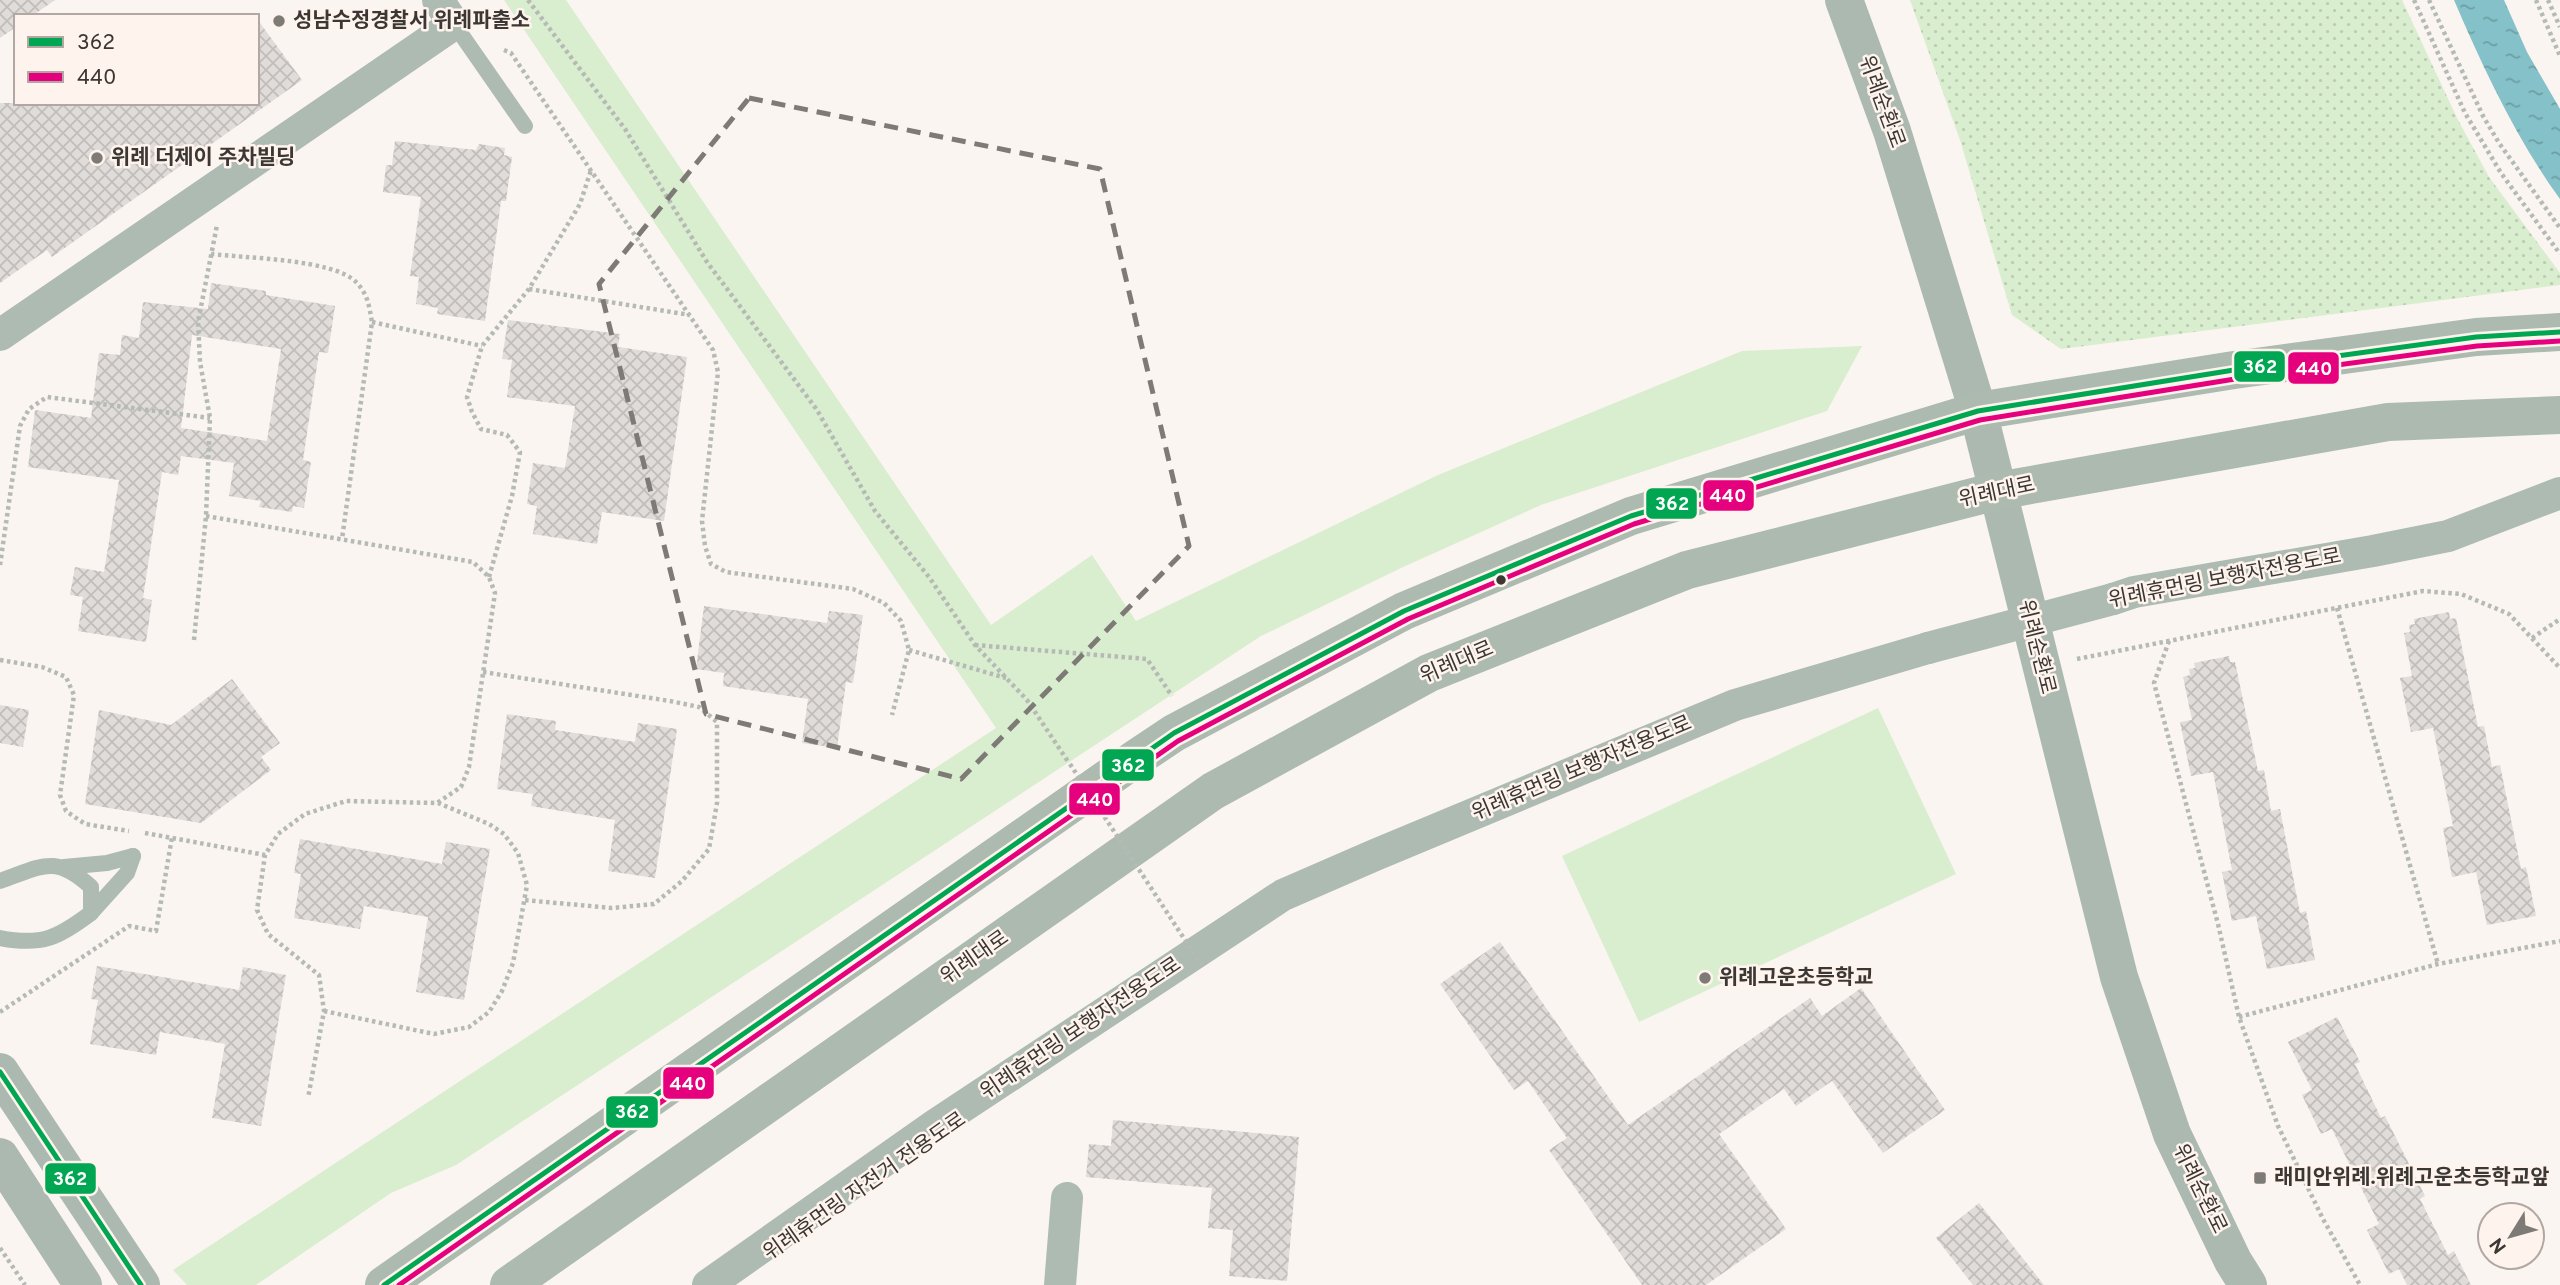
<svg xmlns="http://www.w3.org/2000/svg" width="2560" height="1285" font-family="Overpass,'Noto Sans KR',sans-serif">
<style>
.green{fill:#d9edcf}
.park{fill:url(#park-dots)}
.water{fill:url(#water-ripples)}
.building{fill:url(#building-cross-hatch);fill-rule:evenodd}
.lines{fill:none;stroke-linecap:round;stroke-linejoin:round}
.path{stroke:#b5bab5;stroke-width:4.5;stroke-dasharray:3.5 3.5;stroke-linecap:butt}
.lane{stroke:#adbbb2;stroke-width:16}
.street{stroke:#adbbb2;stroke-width:32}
.secondary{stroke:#acb9b0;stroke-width:38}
.primary{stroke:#acbab0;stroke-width:38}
.path-bridge{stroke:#b5bab5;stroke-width:4.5;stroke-dasharray:3.5 3.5;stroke-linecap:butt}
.street-bridge{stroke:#adbbb2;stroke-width:32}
.bus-1-casing{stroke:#fff4ed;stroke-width:10}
.bus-2-casing{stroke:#fff4ed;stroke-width:10}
.bus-1{stroke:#00a651;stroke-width:5}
.bus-2{stroke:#e5007d;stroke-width:5}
.marked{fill:none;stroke:#7e7a76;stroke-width:5;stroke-dasharray:14 9;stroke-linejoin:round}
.poi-dot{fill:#7e7a76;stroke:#fff4ed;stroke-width:2.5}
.bus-dot{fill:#3b3734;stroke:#fff4ed;stroke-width:2.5}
.labels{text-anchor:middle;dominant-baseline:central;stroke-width:5;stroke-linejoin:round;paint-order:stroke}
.poi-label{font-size:21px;font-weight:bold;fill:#3b3734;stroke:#fff4ed;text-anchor:start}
.street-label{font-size:21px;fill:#3b3734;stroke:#fff4ed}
.line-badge{stroke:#fff4ed;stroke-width:2.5}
.badge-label{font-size:19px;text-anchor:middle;font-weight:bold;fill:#fff}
</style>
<defs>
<pattern id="park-dots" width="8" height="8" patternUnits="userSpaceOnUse" patternTransform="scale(1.75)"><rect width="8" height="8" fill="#d9edcf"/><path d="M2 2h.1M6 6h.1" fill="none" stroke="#bbccb2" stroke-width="1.8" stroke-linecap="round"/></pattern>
<pattern id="water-ripples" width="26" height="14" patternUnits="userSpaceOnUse" patternTransform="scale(1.75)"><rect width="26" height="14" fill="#84c1c8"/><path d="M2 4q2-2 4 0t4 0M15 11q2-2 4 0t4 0" fill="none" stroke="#6d9ea3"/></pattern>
<pattern id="building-cross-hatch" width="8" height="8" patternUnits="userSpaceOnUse" patternTransform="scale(1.75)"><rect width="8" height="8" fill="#e0dcd9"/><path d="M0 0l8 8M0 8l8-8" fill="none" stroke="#c1bdbb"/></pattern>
</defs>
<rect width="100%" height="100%" fill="#fbf5f1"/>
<g class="green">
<polygon points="504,0 566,0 991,625 1092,555 1136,621 1438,475 1742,351 1862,346 1827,411 1541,505 1401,568 1261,636 456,1165 391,1193 256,1285 187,1285 173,1270 996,728"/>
<polygon points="1878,708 1956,874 1639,1022 1562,856"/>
</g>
<polygon class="park" points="1910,0 2402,0 2457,118 2489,177 2560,273 2560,285 2061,349 2012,315 1960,140"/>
<path class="water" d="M2454,0h50l23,52 33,57v90c-43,-59 -77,-131 -106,-199z"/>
<g class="building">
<polygon points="0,0 55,0 32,16 16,16 16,27 0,38"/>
<polygon points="257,19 302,80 52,257 47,250 0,283 0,103 257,103"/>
<polygon points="395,141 476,150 479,144 505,148 504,155 512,157 506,201 501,201 485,321 437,314 438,308 416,304 419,277 410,276 421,197 383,192 386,165 392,165"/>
<path d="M211,283l55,8v4l69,11 -7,47 -9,-1 -16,108 8,2 -7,46 -11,-2 -1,6 -33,-5 2,-6 -32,-5 5,-33 -53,-7 -3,19 -16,-3 -19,126 9,2 -6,42 -68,-11 5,-34 -13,-2 5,-28 29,5 15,-92 -91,-13 7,-57 56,8 8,-65 21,2 2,-20 17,3 4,-36 65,7zM192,335l89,14 -14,92 -86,-13z"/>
<polygon points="508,320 620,334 618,347 687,357 664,521 602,512 597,544 533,534 537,506 527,504 533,463 565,468 575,406 507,397 512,360 502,359"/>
<polygon points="704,606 827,623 829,611 863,615 853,683 846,682 837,748 802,743 808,699 723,686 724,673 696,669"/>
<polygon points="2449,612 2450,619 2456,618 2478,727 2484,726 2492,767 2500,765 2521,869 2526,867 2536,916 2487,925 2476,872 2452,877 2443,828 2453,826 2433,728 2411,732 2400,678 2412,676 2404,633 2410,632 2409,625 2415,624 2414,619"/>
<polygon points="2229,656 2230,662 2235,662 2258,771 2264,770 2271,811 2280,809 2300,913 2306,911 2315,960 2267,969 2256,916 2232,921 2222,872 2232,870 2213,772 2191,776 2180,722 2192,720 2183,677 2190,675 2189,669 2195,668 2194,663"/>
<polygon points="232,679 280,743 261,757 271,770 201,823 85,804 99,710 171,725"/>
<polygon points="0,705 29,710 23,747 0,743"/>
<polygon points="507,714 556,721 555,730 635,742 638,723 677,729 655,878 608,871 615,820 531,806 533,794 497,789"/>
<polygon points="300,839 442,864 446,842 490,849 464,1000 416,992 428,917 364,906 360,929 294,918 301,874 294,873"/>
<polygon points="1500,942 1628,1125 1810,998 1822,1016 1861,988 1945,1110 1883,1153 1832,1081 1796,1106 1784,1089 1719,1134 1786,1229 1706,1285 1642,1285 1549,1150 1567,1138 1528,1081 1514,1090 1440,984"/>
<polygon points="97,966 239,990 243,967 286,975 261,1126 212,1118 225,1044 160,1032 156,1055 90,1044 98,1000 91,999"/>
<polygon points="2337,1017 2360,1062 2355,1064 2381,1118 2385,1116 2425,1196 2420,1199 2448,1255 2454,1251 2471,1285 2407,1285 2399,1269 2389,1274 2367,1230 2379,1224 2332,1129 2321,1134 2302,1095 2312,1090 2288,1042"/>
<polygon points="1113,1120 1299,1137 1287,1281 1229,1276 1233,1230 1208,1228 1212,1188 1086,1177 1089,1144 1111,1146"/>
<polygon points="1979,1203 2044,1285 1973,1285 1936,1238"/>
</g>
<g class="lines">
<g class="path">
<polyline points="528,0 625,129 707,262 817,410 875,511 929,577 975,645 1027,700 1069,763"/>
<polyline points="2414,0 2465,113 2501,173 2560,254"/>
<polyline points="2429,0 2483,116 2499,143 2560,228"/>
<polyline points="2536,0 2560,56"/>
<polyline points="2548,0 2560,27"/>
<polyline points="504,50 511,53 713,350 718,372 702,521 705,546 711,564 726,572 853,589 884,603 901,621 909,650 892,715"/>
<path d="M211,254c34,4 122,5 145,28 12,12 13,24 16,40l-30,217"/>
<polyline points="529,289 690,315"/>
<polyline points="372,322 482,346"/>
<polyline points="206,516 473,562 489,577 495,593 469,767 461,787 437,803 346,801 305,814 278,834 265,855 257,910 268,934 319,975 324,1011 308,1098"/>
<polyline points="0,565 20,426 29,409 47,397 210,418"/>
<polyline points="489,577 512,496 520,452 507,435 481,429 472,412 467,397 482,346 529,289 580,204 591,170"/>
<polyline points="2337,608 2438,964"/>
<polyline points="2532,638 2560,619"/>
<polyline points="194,640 206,516 210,418 200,362 198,322 217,225"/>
<polyline points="2169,641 2154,683 2218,924 2239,1017 2278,1126 2323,1219 2360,1285"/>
<polyline points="975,645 1147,659 1172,696"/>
<polyline points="909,650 1006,678"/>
<polyline points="2077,659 2423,591 2461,594 2509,614 2560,668"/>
<polyline points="0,660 42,667 66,677 74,695 60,795 66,811 85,824 129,831"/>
<polyline points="483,672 670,701 699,707 717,722 717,803 709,849 682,881 654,904 612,908 524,900"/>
<polyline points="145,833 265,855"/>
<polyline points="324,1011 434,1034 469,1027 489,1012 502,991 513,963 527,885 518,853 504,834 489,824 438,803"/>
<polyline points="0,1012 129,926 156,931 172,837"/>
<polyline points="2239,1017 2438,964 2560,941"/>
<polyline points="0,1248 25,1285"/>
</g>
<g class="lane">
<polyline points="454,24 525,126"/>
<polyline points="64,867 107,863 133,856"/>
<path d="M0,881c43,-15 55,-27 91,6v26c-33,25 -49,33 -91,25"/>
<polyline points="91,913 127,873 133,856"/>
</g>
<g class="street">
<polyline points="0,335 454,24 438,0"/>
<polyline points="2113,599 2134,592 2373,551 2448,536 2560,493"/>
<polyline points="708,1285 935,1125 1283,895 1375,855 1735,705 1928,648"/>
<polyline points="1060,1285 1067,1198"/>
</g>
<g class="secondary">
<polyline points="1844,0 1892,131 1978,411 2119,977 2172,1134 2233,1261 2248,1285"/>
<polyline points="0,1072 141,1285"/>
<polyline points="0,1157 83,1285"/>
</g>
<g class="primary">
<polyline points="384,1285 1135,759 1174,733 1404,611 1631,516 1978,411 2234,370 2476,337 2560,332"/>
<polyline points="509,1285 1213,791 1429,673 1687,570 1997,491 2388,422 2560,415"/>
</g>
<polyline class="path-bridge" points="1070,764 1202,966"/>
<polyline class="street-bridge" points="1928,648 2113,599"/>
<g class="bus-1-casing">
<g id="bus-1">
<polyline points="0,1072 141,1285"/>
<polyline points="384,1285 1174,733 1404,611 1631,516 1978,411 2234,370 2476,337 2560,332"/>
</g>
</g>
<g class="bus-2-casing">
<polyline id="bus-2" points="399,1285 1178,741 1408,619 1634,524 1980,420 2235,379 2477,346 2560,341"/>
</g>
<use href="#bus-1" class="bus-1"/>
<use href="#bus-2" class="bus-2"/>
</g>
<path class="marked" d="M749,98l351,71 89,377 -228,233 -255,-65 -107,-430z"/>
<g class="poi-dot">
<circle cx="279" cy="21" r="7"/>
<circle cx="97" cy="158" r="7"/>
<circle cx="1705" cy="978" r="7"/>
<rect x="2253" y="1171" width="14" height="14" rx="3.5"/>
</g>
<circle class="bus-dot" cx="1501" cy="580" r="6"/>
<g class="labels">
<g class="poi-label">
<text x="293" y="21">성남수정경찰서 위례파출소</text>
<text x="111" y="158">위례 더제이 주차빌딩</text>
<text x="1719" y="978">위례고운초등학교</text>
<text x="2274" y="1178">래미안위례.위례고운초등학교앞</text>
</g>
<g class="street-label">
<text transform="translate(1881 102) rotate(70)">위례순환로</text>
<text transform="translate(1997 493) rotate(-12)">위례대로</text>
<text transform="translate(2225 579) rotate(-11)">위례휴먼링 보행자전용도로</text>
<text transform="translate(2036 647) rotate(76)">위례순환로</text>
<text transform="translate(1457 663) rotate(-23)">위례대로</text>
<text transform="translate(1582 769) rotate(-23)">위례휴먼링 보행자전용도로</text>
<text transform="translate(975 958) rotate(-35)">위례대로</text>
<text transform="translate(1081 1029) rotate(-34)">위례휴먼링 보행자전용도로</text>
<text transform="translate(865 1187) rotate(-35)">위례휴먼링 자전거 전용도로</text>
<text transform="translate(2199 1189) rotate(64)">위례순환로</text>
</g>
</g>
<g class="line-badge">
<rect x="2233" y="350" width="53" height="33" rx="7" fill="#00a651"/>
<rect x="2287" y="351" width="53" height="34" rx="7" fill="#e5007d"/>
<rect x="1702" y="479" width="53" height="33" rx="7" fill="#e5007d"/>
<rect x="1645" y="487" width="53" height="33" rx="7" fill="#00a651"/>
<rect x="1101" y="748" width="54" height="34" rx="7" fill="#00a651"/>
<rect x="1068" y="782" width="53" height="34" rx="7" fill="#e5007d"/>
<rect x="662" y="1066" width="53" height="34" rx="7" fill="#e5007d"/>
<rect x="605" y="1095" width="54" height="34" rx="7" fill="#00a651"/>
<rect x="44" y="1162" width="53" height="33" rx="7" fill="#00a651"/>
</g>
<g class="badge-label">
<text x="2260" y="373">362</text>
<text x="2314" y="375">440</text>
<text x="1728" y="502">440</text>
<text x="1672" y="510">362</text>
<text x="1128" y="772">362</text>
<text x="1095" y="806">440</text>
<text x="688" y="1090">440</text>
<text x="632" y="1118">362</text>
<text x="70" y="1185">362</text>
</g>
<rect x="14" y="14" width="245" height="91" fill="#fff4ed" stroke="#b1a8a3" stroke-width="2"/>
<rect x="28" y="37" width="35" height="10" fill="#00a651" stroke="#b1a8a3" stroke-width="2"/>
<text x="77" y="49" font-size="21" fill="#3b3734">362</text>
<rect x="28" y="72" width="35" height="10" fill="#e5007d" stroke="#b1a8a3" stroke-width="2"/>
<text x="77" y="84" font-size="21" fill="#3b3734">440</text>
<g transform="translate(2511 1236) rotate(233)"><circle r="33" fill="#fff4ed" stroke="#b1a8a3" stroke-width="2"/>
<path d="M0-5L12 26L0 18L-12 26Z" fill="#7e7a76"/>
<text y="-10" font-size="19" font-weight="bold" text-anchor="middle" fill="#3b3734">N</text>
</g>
</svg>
